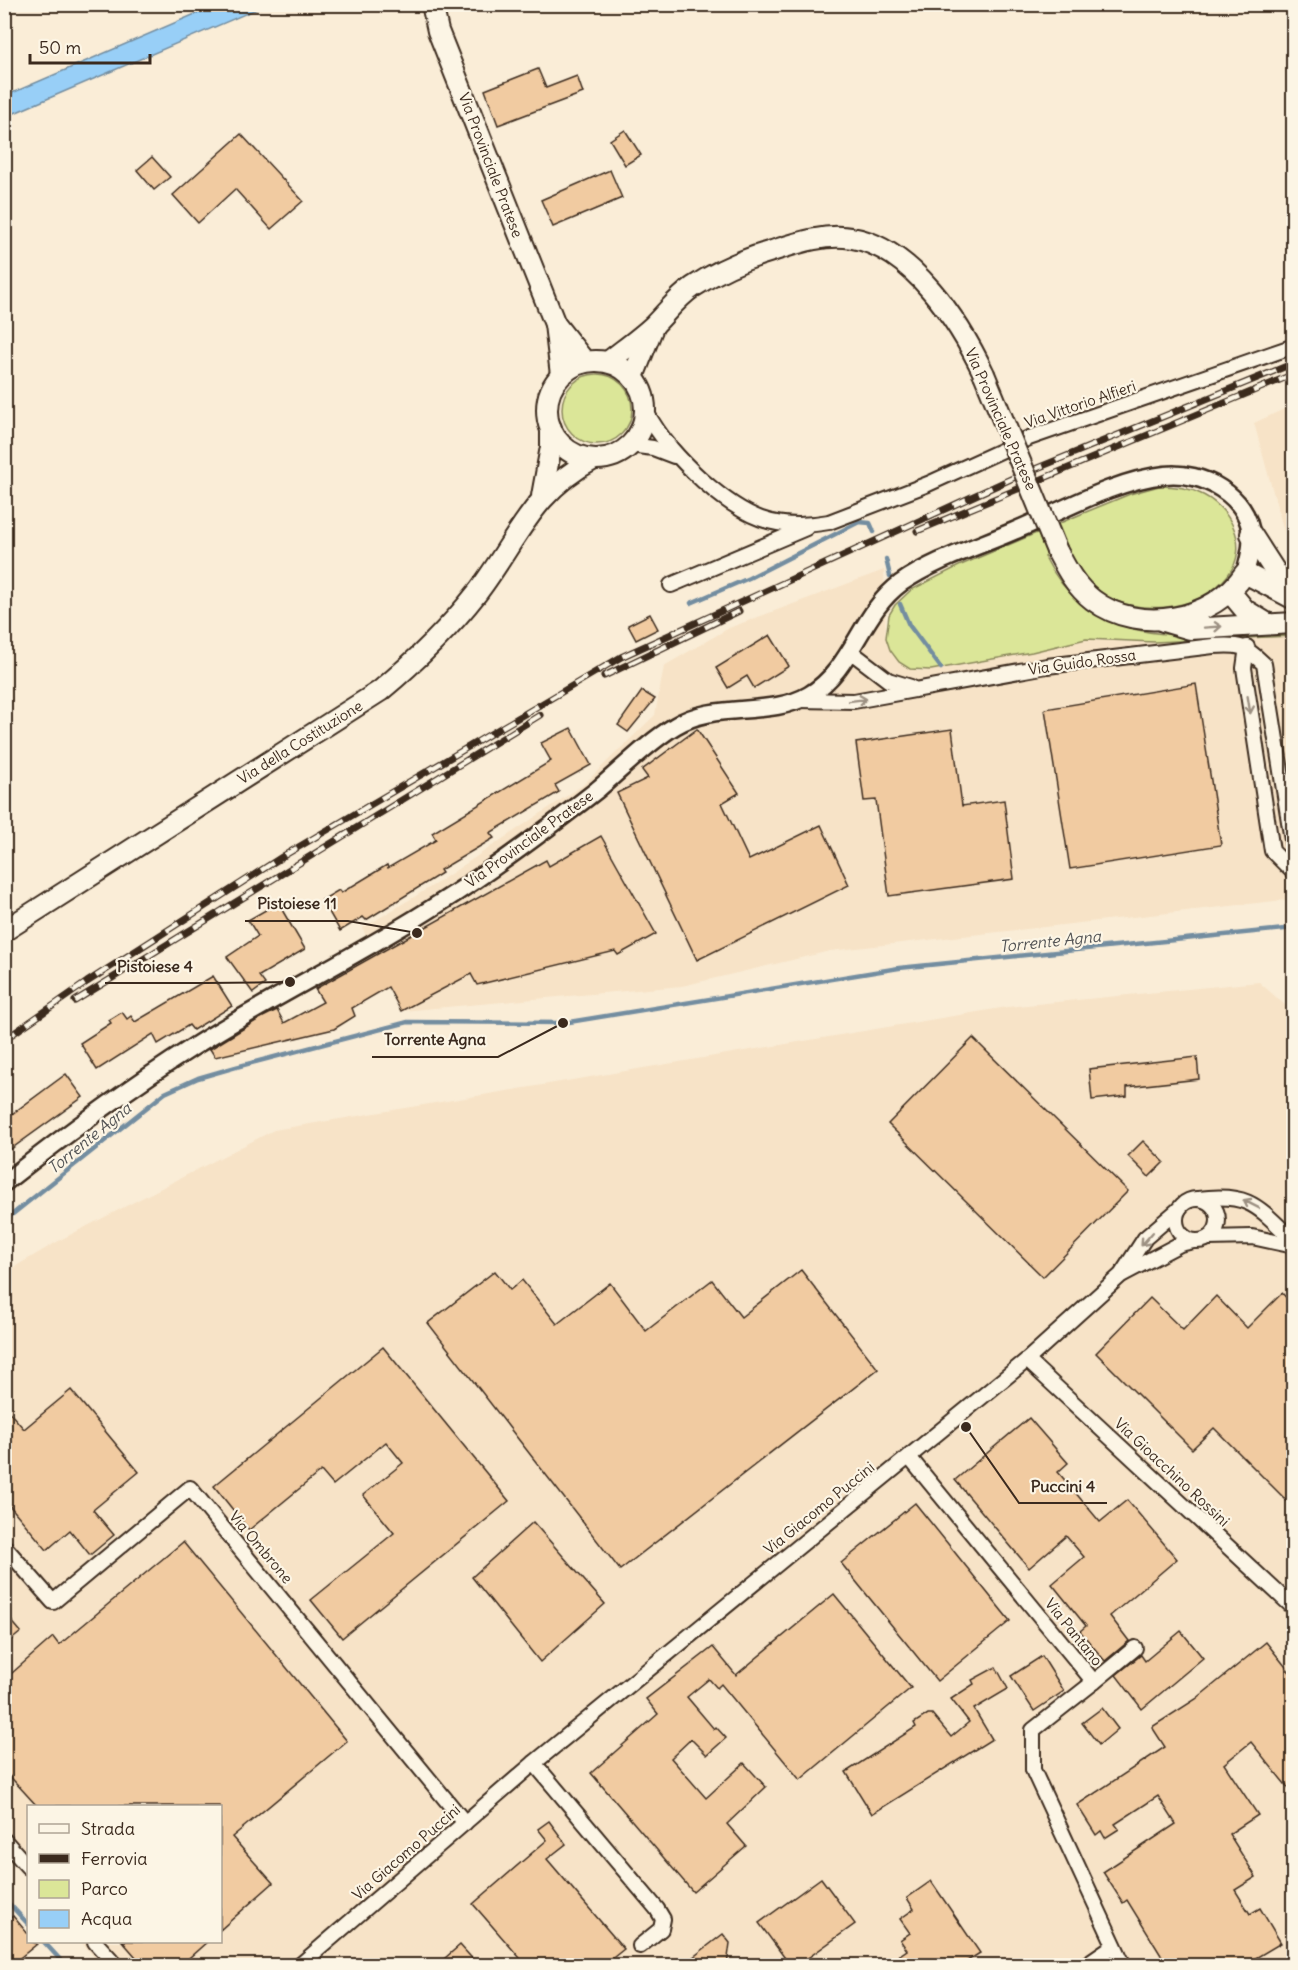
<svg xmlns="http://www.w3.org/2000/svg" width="1298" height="1970" font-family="Delius,sans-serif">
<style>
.built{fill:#f7e3c7}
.green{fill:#dbe698;stroke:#8b885b;stroke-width:1.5}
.water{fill:#98cff7;stroke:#738da0;stroke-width:1.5}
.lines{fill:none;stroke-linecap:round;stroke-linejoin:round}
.stream{stroke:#738da0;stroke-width:4.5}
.building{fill:#f1cba1;stroke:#3b2a1e;stroke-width:1.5}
.minor-casing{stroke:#3b2a1e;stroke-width:18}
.tertiary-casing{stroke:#3b2a1e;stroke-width:21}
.secondary-casing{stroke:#3b2a1e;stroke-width:24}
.minor{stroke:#fcf5e5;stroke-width:14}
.tertiary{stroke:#fcf5e5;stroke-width:16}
.secondary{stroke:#fcf5e5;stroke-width:20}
.rail-casing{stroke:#3b2a1e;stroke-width:7}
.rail{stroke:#fcf5e5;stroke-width:4.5;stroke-dasharray:14;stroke-linecap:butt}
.secondary-bridge-casing{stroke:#3b2a1e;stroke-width:24;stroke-linecap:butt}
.secondary-bridge{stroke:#fcf5e5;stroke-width:20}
.oneway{stroke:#9c9082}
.labels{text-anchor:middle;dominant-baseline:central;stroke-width:4.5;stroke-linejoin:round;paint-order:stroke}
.street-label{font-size:15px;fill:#3b2a1e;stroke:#fcf5e5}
.water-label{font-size:16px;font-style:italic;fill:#525354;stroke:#fcf5e5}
.leader{fill:none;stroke:#3b2a1e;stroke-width:2}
.callout-dot{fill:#3b2a1e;stroke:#fcf5e5;stroke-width:2}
.callout-label{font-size:16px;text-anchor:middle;font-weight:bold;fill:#3b2a1e;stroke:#fcf5e5;stroke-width:4.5;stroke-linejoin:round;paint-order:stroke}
</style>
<rect width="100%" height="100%" fill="#faedd7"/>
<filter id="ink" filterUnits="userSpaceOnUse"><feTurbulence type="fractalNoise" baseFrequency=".0167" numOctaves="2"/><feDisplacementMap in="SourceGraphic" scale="12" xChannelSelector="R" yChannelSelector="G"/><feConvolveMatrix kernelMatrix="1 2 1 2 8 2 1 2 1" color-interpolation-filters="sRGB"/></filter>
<g filter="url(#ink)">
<g class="built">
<polygon points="1293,405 1293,564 1254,423"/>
<polygon points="884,570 886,638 890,650 893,656 919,671 947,668 1032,652 1086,639 1131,642 1293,636 1293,899 830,951 682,986 401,1011 371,955 363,928 437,883 583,785 655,715 664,666 729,628"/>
<polygon points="1259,982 1294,1013 1293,1965 101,1965 81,1942 220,1942 220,1806 28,1806 28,1879 5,1850 4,1273 62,1239 274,1130 1007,1007"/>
</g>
<g class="green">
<circle cx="597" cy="409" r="35"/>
<path d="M1159,486c14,0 28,1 40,7 31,13 52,53 29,82 -30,39 -96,42 -134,14 -13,-10 -21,-26 -28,-41l-21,9c50,101 156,77 249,73l-1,6 -139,6 -68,-3 -54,13 -101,18 -21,-1 -11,-7 -9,-12 -4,-12 3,-23 6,-10 16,-15 50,-25 125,-53 44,-18z"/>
</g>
<polygon class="water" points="216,5 266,5 5,117 5,96"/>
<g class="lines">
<g class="stream">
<polyline points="886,559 890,576"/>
<polyline points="691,603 749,578 859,522 870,523 874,532"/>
<polyline points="900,604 909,625 941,668"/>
<polyline points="4,1221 165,1093 198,1078 236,1067 408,1022 563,1023 899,968 1294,928"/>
<polyline points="4,1898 28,1924"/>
<polyline points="44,1942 66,1966"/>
</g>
</g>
<g class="building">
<polygon points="538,69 546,88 577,76 583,93 498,125 485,90"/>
<polygon points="625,130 641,155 625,165 610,140"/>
<polygon points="241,134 303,201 271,229 235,189 198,223 173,195"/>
<polygon points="152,157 170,177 154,190 137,170"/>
<polygon points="610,170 622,198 553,227 541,200"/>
<polygon points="650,614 658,629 636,640 628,625"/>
<polygon points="770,635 789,666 754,688 747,676 728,688 716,668"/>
<polygon points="1196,684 1221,845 1070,869 1045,709"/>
<polygon points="642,691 655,699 628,732 618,725"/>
<polygon points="571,728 591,765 555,785 559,792 490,833 494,838 440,870 442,873 366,920 363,917 340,931 322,900 339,890 341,893 387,865 388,868 436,840 432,833 551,761 541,743"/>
<polygon points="697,729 739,793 722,803 749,860 821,825 849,885 697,960 617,793 648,778 642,770"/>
<polygon points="952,729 962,806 1004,800 1014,879 889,896 876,800 864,801 856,743"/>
<polygon points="601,836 656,934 618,955 615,951 477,985 471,974 401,1011 388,987 352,1008 355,1016 334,1029 215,1057 210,1049 259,1019 277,1010 284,1023 323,1002 315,989 546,860 549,866"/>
<polygon points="278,903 305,949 259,976 265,984 253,993 227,957 258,936 248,920"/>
<polygon points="213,976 232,1006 193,1030 189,1025 158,1044 153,1034 97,1070 80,1043 111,1023 109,1020 122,1012 127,1019 131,1016 135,1022"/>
<polygon points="973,1038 1128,1191 1043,1277 888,1124"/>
<polygon points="1197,1057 1199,1079 1127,1087 1127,1096 1092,1100 1089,1069"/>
<polygon points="66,1074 83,1097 4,1154 4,1120"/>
<polygon points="1143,1141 1164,1162 1149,1177 1128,1156"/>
<polygon points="801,1270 878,1369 620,1570 428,1323 495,1271 510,1290 522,1280 557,1324 610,1283 646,1331 712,1280 741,1317"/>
<polygon points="1282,1293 1293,1305 1293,1507 1214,1428 1192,1449 1096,1353 1150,1298 1183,1330 1216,1296 1247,1328"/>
<polygon points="383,1347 509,1501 342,1638 311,1600 394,1533 363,1495 403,1463 386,1442 333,1485 321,1471 249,1530 214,1486"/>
<polygon points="71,1390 139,1472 93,1510 114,1535 90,1555 70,1530 47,1550 4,1499 4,1406 24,1429"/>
<polygon points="1029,1418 1068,1463 1058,1472 1100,1522 1127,1500 1177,1559 1110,1616 1129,1641 1105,1661 1080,1631 1086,1626 1052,1584 1084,1557 1066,1536 1029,1568 955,1480"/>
<polygon points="915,1503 1010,1621 937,1681 841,1563"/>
<polygon points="533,1522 605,1604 540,1662 472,1577"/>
<polygon points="183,1542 347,1741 232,1837 273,1883 220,1930 220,1806 37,1806 4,1770 4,1680 53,1637 59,1645"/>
<polygon points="834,1594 911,1688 800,1780 721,1684 717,1688 709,1679 687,1697 714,1729 716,1727 726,1738 707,1755 691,1739 671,1758 706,1798 744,1763 766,1787 727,1824 746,1846 693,1892 591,1773 658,1714 646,1699 713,1647 736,1675"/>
<polygon points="4,1612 21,1632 4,1646"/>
<polygon points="1181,1631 1203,1658 1142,1709 1116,1675 1141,1655 1145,1661"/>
<polygon points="1266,1642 1293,1676 1293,1794 1251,1742 1224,1764 1258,1815 1229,1834 1256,1877 1235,1890 1250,1914 1260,1908 1281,1943 1244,1965 1167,1965 1127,1900 1123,1903 1103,1872 1176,1824 1158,1796 1115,1824 1119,1829 1105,1838 1101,1831 1096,1835 1077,1805 1165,1747 1152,1727 1196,1699"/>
<polygon points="1042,1656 1064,1691 1034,1711 1011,1676"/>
<polygon points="996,1667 1008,1689 974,1709 992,1739 872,1814 846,1772 916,1727 914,1723 928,1714 932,1714 951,1737 969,1722 951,1699 974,1684 972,1680"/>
<polygon points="1102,1708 1118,1729 1099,1745 1082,1723"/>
<polygon points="549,1821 566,1844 547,1859 624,1949 604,1965 526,1965 473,1904 547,1840 538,1829"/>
<polygon points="821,1878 855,1924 798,1965 790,1965 759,1923"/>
<polygon points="931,1881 980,1953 961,1965 885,1965 907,1950 900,1940 910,1933 900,1919 914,1909 907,1898"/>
<polygon points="13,1916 28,1934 28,1941 37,1944 11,1965 4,1965 4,1923"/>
<polygon points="723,1934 730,1943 727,1965 683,1965"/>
<polygon points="122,1941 208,1941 181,1965 143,1965"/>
<polygon points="460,1945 478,1965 437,1965"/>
</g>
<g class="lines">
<g class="minor-casing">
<g id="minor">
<path d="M645,410c16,29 34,49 58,71 41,36 71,51 126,41l99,-38 101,-46 265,-92"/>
<polyline points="630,445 653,448 674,456"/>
<polyline points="671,585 806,528"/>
<polyline points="1247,647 1244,668 1272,851 1294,873"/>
<polyline points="850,651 888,680 911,687"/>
<path d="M799,700l55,1 193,-35 166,-20c27,-2 31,-1 51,18l30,189"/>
<path d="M1198,1199c52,-7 60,8 96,42"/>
<circle cx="1197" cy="1220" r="21"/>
<polyline points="1208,1238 1252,1237 1294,1246"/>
<polyline points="1123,1274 1180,1244 1194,1241"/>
<polyline points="1027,1360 1294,1608"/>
<polyline points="909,1457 1094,1682 1033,1730 1033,1770 1124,1966"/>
<polyline points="4,1546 53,1602 190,1488 465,1823"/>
<polyline points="1094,1682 1135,1648"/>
<polyline points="534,1763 657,1909 663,1919 661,1929 640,1946"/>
<polyline points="4,1840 28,1867"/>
<polyline points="95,1942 117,1966"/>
<polyline points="299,1966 534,1763 1027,1360 1121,1275 1145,1238 1179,1209"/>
<polyline points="1084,1966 1113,1946"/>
</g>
</g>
<g class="tertiary-casing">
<path id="tertiary" d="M4,1183c61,-48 123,-94 189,-136 80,-51 167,-92 247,-144 54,-34 106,-73 157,-113 25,-21 50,-47 78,-64 40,-25 94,-8 134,-31 44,-26 51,-82 92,-112 33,-23 76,-36 113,-52 46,-19 101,-51 151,-56 37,-4 83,20 86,60 2,13 -3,26 -6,38"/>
</g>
<g class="secondary-casing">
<g id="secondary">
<polyline points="432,4 438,31 555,324 561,375"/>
<polyline points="555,324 585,362"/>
<circle cx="596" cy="410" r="49"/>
<path d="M608,362c15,-12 32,-24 46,-37 13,-13 24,-28 39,-38 24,-16 52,-28 79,-36 25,-8 54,-18 80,-13 60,10 108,85 132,136"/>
<polyline points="633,377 653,327"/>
<polyline points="542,496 551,447 551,428"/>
<polyline points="1251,534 1289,593"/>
<path d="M1057,551c10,19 19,36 36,49 46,35 121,21 152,-27l49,26"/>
<polyline points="1230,592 1245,610 1268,624"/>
<polyline points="1163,621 1190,629 1294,623"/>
<path d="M4,931l376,-240c36,-30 68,-61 97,-98 40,-52 55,-102 117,-134"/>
</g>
</g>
<use href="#minor" class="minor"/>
<use href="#tertiary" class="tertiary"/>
<use href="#secondary" class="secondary"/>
<g class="rail-casing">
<g id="rail">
<polyline points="917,531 1294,374"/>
<polyline points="604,676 739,611"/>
<polyline points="75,1001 540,715"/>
<polyline points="4,1040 87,982 285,855 621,657 1013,478 1294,363"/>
</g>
</g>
<use href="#rail" class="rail"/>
<g class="secondary-bridge-casing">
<polyline id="secondary-bridge" points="984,374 1057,551"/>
</g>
<use href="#secondary-bridge" class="secondary-bridge"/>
</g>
<defs><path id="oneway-shaft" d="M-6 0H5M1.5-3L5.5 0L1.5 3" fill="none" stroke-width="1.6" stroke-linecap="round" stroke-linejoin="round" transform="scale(1.5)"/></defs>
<g class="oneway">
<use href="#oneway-shaft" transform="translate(1213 627) rotate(-4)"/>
<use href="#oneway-shaft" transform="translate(858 700) rotate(-7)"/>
<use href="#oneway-shaft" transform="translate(1249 705) rotate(81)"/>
<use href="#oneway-shaft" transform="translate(1251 1204) rotate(-153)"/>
<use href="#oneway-shaft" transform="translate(1147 1239) rotate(131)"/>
</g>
</g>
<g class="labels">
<g class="street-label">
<text transform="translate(491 165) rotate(69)">Via Provinciale Pratese</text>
<text transform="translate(1080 404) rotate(-19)">Via Vittorio Alfieri</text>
<text transform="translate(1001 419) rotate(66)">Via Provinciale Pratese</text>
<text transform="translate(1082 662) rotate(-8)">Via Guido Rossa</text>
<text transform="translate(300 742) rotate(-32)">Via della Costituzione</text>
<text transform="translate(529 839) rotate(-36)">Via Provinciale Pratese</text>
<text transform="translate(1172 1472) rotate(43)">Via Gioacchino Rossini</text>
<text transform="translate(819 1508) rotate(-39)">Via Giacomo Puccini</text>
<text transform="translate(261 1547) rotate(50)">Via Ombrone</text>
<text transform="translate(1074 1632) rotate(51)">Via Pantano</text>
<text transform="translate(406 1852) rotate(-41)">Via Giacomo Puccini</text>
</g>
<g class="water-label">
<text transform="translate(1050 941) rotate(-6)">Torrente Agna</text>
<text transform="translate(89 1138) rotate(-39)">Torrente Agna</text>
</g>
</g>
<path class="leader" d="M417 933L348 921H245M290 982L205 983H105M563 1023L498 1057H372M966 1427L1019 1503H1107"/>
<g class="callout-dot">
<circle cx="417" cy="933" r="6"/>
<circle cx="290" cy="982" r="6"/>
<circle cx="563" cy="1023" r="6"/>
<circle cx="966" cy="1427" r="6"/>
</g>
<g class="callout-label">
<text x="297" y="909">Pistoiese 11</text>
<text x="155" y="972">Pistoiese 4</text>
<text x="435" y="1045">Torrente Agna</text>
<text x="1063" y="1492">Puccini 4</text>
</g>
<rect width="1298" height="1970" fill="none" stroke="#fcf5e5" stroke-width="24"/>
<rect x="12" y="12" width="1274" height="1946" fill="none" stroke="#3b2a1e" stroke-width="2" filter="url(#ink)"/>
<rect x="27" y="1805" width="195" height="138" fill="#fcf5e5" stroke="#afa495" stroke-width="1.5"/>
<rect x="39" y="1824" width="30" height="9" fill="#fcf5e5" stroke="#afa495" stroke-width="1.5"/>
<text x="81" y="1835" font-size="18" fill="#3b2a1e">Strada</text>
<rect x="39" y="1854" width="30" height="9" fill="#3b2a1e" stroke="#afa495" stroke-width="1.5"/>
<text x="81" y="1865" font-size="18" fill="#3b2a1e">Ferrovia</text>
<rect x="39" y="1880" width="30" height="18" fill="#dbe698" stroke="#afa495" stroke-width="1.5"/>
<text x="81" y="1895" font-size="18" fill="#3b2a1e">Parco</text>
<rect x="39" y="1910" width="30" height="18" fill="#98cff7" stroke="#afa495" stroke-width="1.5"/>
<text x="81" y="1925" font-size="18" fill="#3b2a1e">Acqua</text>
<path d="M30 54v9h120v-9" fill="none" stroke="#3b2a1e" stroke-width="3"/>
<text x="39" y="54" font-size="18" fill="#3b2a1e" stroke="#fcf5e5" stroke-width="4.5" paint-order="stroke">50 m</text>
</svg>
